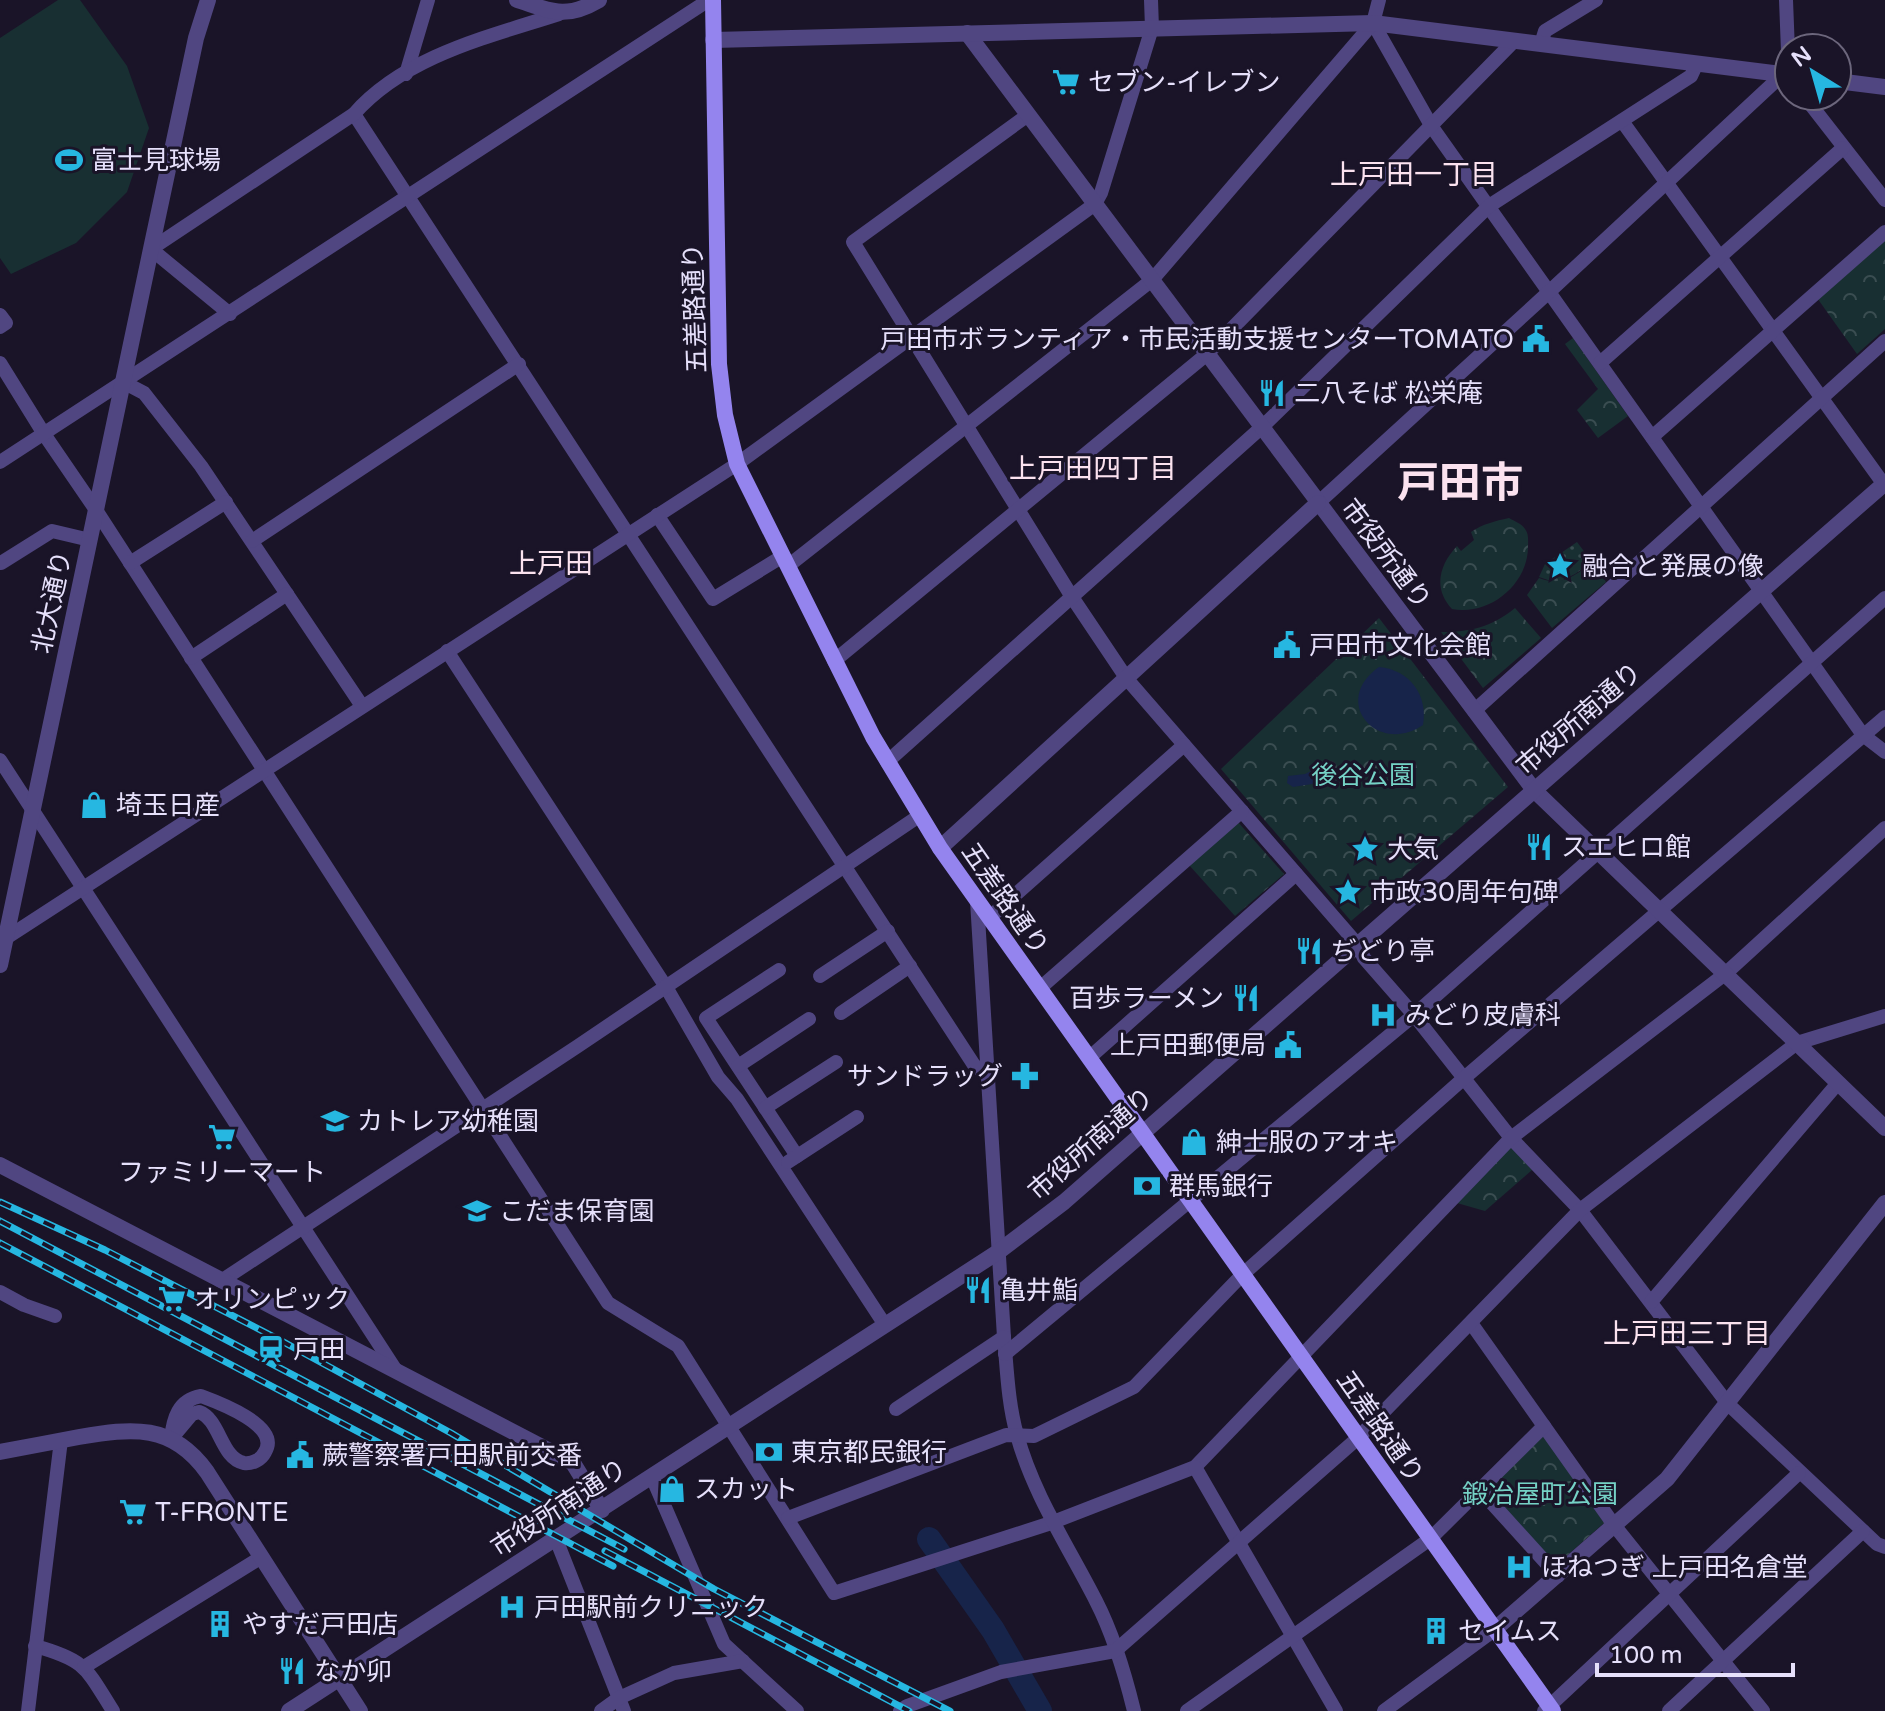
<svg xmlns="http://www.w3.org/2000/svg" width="1885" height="1711" font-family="'Varela Round','Noto Sans JP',sans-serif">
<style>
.grass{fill:url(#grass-dots)}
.forest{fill:url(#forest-crowns)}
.pitch{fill:#182f32}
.water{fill:#17244a}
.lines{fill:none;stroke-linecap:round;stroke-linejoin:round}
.river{stroke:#17244a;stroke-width:24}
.minor{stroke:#504681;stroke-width:14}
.tertiary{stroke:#504681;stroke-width:16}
.secondary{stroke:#9484ee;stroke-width:16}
.rail-casing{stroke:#26b7e1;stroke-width:7}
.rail{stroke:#1a1428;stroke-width:4;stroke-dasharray:12;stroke-linecap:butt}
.labels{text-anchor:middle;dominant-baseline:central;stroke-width:6;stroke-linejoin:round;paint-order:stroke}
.poi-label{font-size:26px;fill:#e6e0fb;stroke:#1a1428;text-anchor:start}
.street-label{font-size:26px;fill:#e6e0fb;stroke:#1a1428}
.park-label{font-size:26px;fill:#75d2c6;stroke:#1a1428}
.neighbourhood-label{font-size:28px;fill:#fbe2ef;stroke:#1a1428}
.town-label{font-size:42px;font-weight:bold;fill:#fbe2ef;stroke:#1a1428}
</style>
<defs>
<pattern id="grass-dots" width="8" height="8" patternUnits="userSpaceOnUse" patternTransform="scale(2)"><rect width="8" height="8" fill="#182f32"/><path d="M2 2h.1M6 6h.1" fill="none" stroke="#3a4d51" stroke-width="1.8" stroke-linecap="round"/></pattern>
<pattern id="forest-crowns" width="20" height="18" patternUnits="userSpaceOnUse" patternTransform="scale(2)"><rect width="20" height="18" fill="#182f32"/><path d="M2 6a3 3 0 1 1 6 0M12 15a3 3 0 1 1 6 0" fill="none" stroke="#3a4d51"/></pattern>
</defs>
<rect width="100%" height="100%" fill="#1a1428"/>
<polygon class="grass" points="1577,542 1592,562 1575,574 1557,583 1539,577 1545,564"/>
<g class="forest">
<polygon points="1885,235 1885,329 1857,354 1815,295"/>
<polygon points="1573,338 1628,416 1598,438 1577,410 1598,389 1565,344"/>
<path d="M1509,518c5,3 13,6 16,11 4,5 3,12 3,19 -1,37 -39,68 -76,61 -19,-20 -13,-44 5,-63l4,5 13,-11 -3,-8c12,-8 24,-11 38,-14z"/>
<path d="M1593,562l13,20 -54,46 -25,-33 12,-17c23,9 35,-2 54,-16z"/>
<path d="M1515,608l26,30 -58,50 -42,-56c29,0 51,-5 74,-24z"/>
<polygon points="1379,618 1508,787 1351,921 1221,769"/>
<polygon points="1237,821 1284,874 1235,916 1189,865"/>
<polygon points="1512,1146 1532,1170 1485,1211 1457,1203"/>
<polygon points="1543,1433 1604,1523 1555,1566 1485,1490"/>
</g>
<polygon class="pitch" points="58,0 80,0 127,66 149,128 127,192 76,243 11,274 0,258 0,38"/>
<g class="water">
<path d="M1379,667c31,3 49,28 44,58 -46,31 -93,-24 -44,-58z"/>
<polygon points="1325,764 1330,765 1331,773 1312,784 1293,787 1287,783 1288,776 1305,774"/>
</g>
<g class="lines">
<polyline class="river" points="929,1539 993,1630 1040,1711"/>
<g class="minor">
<polyline points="1786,0 1789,77"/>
<polyline points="1373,23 1432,127 1863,735 1885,752"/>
<polyline points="1541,44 1545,31 1596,0"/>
<polyline points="406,74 428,0"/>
<polyline points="1804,96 1885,200"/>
<polyline points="354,114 974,1065 987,1075"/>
<polyline points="1028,115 853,242 1072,597 1127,679 1358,945 1364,958 1414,1015 1511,1138 1580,1210 1728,1404 1877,1544 1885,1547"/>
<polyline points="1622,121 1885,486"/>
<path d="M230,314l-79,-65 203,-135c51,-58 134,-77 205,-100"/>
<polyline points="0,315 6,323 0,327"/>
<polyline points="0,363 44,434 96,510 608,1303 678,1346 834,1593 1048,1524 1195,1467 1511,1138 1725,974 1885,828"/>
<polyline points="1600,363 1843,148"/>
<polyline points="123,382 144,393 201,466 362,706"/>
<polyline points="1652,437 1885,232"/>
<polyline points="0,462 709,0"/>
<polyline points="1318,503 1550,291 1782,75"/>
<polyline points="657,515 713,599 783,556"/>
<polyline points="252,541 519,364"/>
<polyline points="1,563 52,531 90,540"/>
<polyline points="130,563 226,502"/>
<polyline points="788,566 1152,280 1373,23 1379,0"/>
<polyline points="447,651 666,987 718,1077 737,1099 885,1325"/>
<polyline points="191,658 287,594"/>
<polyline points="834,661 1207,354 1515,40"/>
<polyline points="1474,711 1885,341"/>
<polyline points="0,760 397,1372"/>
<polyline points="887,762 1262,427 1489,206 1691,76 1697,63"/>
<path d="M977,901l27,436c3,33 4,66 13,98 16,59 51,111 79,166 17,33 29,73 38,110"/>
<polyline points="989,918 1184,745"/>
<polyline points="0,942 737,464 1095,204 1101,193 1152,28 1151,0"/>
<polyline points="779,970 706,1018 797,1156"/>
<polyline points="820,976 888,931"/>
<polyline points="1039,989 1242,811"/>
<polyline points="841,1013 910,966"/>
<polyline points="1089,1058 1296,874"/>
<polyline points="738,1066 809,1019"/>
<polyline points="765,1108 836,1062"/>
<polyline points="788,1162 857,1117"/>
<polyline points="221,1281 578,1046 919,816"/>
<polyline points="0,1292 24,1305 55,1316"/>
<polyline points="1651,1302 1838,1083"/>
<polyline points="1471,1323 1614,1525 1763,1711"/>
<polyline points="1005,1354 1414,1015 1885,598"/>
<path d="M201,1396c19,7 80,30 64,56 -4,8 -13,12 -21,11 -23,-4 -24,-44 -45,-51l-7,2 -21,25c2,-20 7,-39 30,-43z"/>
<polyline points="896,1409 1004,1337"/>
<polyline points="1195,1467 1336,1711"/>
<polyline points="652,1477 724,1644 797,1711"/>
<polyline points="1480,1490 1558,1576"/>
<polyline points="788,1518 1006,1435 1034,1436 1134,1387 1242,1275 1463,1079 1885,717"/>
<polyline points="556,1539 624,1711"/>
<path d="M35,1646c51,14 51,22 78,65"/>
<polyline points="84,1667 260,1558"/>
<polyline points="28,1711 61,1440"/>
<polyline points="601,1711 619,1698 674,1673 743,1661"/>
<polyline points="900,1711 907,1706 1001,1672 1115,1651 1358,1438 1580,1210 1797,1043 1885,1016"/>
<polyline points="1187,1711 1430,1539 1544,1426"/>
<polyline points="1384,1711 1494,1630"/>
<polyline points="1544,1711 1799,1473"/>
<polyline points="1669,1711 1863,1531"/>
</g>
<g class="tertiary">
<path d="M517,0c34,11 48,20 82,0"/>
<polyline points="967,33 1534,790 1885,1128"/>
<polyline points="713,40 1373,23 1789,75"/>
<polyline points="1837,81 1885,87"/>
<polyline points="940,848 1318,503"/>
<polyline points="0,965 151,249 196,38 208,0"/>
<polyline points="0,1165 573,1463 602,1510"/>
<path d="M0,1452c26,-5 53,-10 79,-15 53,-9 93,-14 128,35l153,239"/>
<polyline points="1494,1630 1667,1479 1885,1203"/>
<polyline points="289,1711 998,1252 1064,1202 1885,483"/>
</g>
<polyline class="secondary" points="713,0 719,364 725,415 737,464 873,737 940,848 1553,1711"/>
<g class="rail-casing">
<g id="rail">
<polyline points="0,1202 105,1250 278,1339 451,1433 714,1589 950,1711"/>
<polyline points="0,1221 624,1549"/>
<polyline points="0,1243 613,1566"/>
<polyline points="605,1551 909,1711"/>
</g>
</g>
<use href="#rail" class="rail"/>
</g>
<defs>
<g id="supermarket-bare" transform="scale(2.16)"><path d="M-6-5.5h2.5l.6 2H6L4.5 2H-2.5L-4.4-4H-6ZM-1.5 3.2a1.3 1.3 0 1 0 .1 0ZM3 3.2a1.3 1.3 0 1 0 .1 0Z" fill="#26b7e1" stroke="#1a1428" stroke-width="2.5" paint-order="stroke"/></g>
<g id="stadium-bare" transform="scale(2.16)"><path d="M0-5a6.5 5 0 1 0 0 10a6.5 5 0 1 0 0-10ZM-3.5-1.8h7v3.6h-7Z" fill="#26b7e1" stroke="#1a1428" stroke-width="2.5" paint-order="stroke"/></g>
<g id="civic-bare" transform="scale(2.16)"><path d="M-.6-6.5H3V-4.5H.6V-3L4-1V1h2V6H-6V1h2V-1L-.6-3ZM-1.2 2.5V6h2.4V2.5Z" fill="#26b7e1" stroke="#1a1428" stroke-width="2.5" paint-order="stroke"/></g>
<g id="restaurant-bare" transform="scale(2.16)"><path d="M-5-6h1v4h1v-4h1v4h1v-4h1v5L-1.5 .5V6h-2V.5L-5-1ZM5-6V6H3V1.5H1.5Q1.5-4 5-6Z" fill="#26b7e1" stroke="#1a1428" stroke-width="2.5" paint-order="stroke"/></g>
<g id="sight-bare" transform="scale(2.16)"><path d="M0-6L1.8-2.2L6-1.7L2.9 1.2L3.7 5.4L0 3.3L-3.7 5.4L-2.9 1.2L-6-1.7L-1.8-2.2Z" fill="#26b7e1" stroke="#1a1428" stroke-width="2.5" paint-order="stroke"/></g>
<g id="shop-bare" transform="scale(2.16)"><path d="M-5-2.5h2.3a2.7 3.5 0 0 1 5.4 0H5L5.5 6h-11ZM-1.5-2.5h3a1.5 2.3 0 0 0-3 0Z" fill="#26b7e1" stroke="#1a1428" stroke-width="2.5" paint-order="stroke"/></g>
<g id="hospital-bare" transform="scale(2.16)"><path d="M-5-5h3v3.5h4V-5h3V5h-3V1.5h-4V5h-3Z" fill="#26b7e1" stroke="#1a1428" stroke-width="2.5" paint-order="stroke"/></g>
<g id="pharmacy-bare" transform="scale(2.16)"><path d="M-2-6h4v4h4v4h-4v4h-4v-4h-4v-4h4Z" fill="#26b7e1" stroke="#1a1428" stroke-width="2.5" paint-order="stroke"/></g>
<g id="school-bare" transform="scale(2.16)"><path d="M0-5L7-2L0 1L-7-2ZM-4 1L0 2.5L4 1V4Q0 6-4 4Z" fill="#26b7e1" stroke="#1a1428" stroke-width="2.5" paint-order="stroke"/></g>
<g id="bank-bare" transform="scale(2.16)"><path d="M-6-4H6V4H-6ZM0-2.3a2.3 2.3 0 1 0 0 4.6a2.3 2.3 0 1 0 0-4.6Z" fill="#26b7e1" stroke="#1a1428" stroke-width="2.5" paint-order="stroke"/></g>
<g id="station-bare" transform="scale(2.16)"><path d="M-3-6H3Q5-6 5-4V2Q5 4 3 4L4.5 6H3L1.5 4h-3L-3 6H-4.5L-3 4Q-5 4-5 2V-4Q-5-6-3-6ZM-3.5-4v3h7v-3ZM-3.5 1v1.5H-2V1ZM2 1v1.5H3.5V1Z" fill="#26b7e1" stroke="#1a1428" stroke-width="2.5" paint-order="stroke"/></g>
<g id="building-bare" transform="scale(2.16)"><path d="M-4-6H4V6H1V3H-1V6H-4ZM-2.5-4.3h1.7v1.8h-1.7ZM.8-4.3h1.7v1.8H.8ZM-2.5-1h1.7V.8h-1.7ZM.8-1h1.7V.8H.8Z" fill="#26b7e1" stroke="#1a1428" stroke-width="2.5" paint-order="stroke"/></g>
</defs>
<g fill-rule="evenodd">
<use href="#supermarket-bare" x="1066" y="82"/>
<use href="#stadium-bare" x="69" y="160"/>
<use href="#civic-bare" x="1536" y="339"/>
<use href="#restaurant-bare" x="1272" y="393"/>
<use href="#sight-bare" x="1560" y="566"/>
<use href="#civic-bare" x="1287" y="645"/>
<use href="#shop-bare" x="94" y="805"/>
<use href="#restaurant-bare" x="1539" y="847"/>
<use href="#sight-bare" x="1365" y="849"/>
<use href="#sight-bare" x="1348" y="892"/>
<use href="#restaurant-bare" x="1309" y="951"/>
<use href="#restaurant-bare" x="1246" y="998"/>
<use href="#hospital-bare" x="1383" y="1015"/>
<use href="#civic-bare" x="1288" y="1045"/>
<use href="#pharmacy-bare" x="1025" y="1076"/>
<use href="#school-bare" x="335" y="1121"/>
<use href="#supermarket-bare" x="222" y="1137"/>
<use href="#shop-bare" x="1194" y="1142"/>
<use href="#bank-bare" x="1147" y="1186"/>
<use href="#school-bare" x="477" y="1211"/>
<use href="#restaurant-bare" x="978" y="1290"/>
<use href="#supermarket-bare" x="172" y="1299"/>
<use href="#station-bare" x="271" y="1349"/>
<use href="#bank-bare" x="769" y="1452"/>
<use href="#civic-bare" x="300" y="1455"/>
<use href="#shop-bare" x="672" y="1489"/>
<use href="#supermarket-bare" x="133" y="1512"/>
<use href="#hospital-bare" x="1519" y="1567"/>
<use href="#hospital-bare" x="512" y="1607"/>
<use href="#building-bare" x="220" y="1624"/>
<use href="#building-bare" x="1436" y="1631"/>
<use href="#restaurant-bare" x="292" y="1671"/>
</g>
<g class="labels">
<g class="poi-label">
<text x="1088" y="82">セブン-イレブン</text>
<text x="91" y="160">富士見球場</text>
<text x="1514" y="339" text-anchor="end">戸田市ボランティア・市民活動支援センターTOMATO</text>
<text x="1294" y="393">二八そば 松栄庵</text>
<text x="1582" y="566">融合と発展の像</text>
<text x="1309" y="645">戸田市文化会館</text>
<text x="116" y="805">埼玉日産</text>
<text x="1561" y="847">スエヒロ館</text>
<text x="1387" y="849">大気</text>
<text x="1370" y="892">市政30周年句碑</text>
<text x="1331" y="951">ぢどり亭</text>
<text x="1224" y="998" text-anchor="end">百歩ラーメン</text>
<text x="1405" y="1015">みどり皮膚科</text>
<text x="1266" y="1045" text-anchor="end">上戸田郵便局</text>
<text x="1003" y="1076" text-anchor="end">サンドラッグ</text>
<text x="357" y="1121">カトレア幼稚園</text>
<text x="1216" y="1142">紳士服のアオキ</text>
<text x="222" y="1172" text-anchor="middle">ファミリーマート</text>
<text x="1169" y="1186">群馬銀行</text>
<text x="499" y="1211">こだま保育園</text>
<text x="1000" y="1290">亀井鮨</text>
<text x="194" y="1299">オリンピック</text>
<text x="293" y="1349">戸田</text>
<text x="791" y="1452">東京都民銀行</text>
<text x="322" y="1455">蕨警察署戸田駅前交番</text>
<text x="694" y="1489">スカット</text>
<text x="155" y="1512">T-FRONTE</text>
<text x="1541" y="1567">ほねつぎ 上戸田名倉堂</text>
<text x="534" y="1607">戸田駅前クリニック</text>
<text x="242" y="1624">やすだ戸田店</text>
<text x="1458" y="1631">セイムス</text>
<text x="314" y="1671">なか卯</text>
</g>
<g class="street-label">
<text transform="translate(695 308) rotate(-92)">五差路通り</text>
<text transform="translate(1386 554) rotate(53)">市役所通り</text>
<text transform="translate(52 602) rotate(-78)">北大通り</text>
<text transform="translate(1579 719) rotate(-41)">市役所南通り</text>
<text transform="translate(1005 899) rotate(55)">五差路通り</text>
<text transform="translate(1091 1144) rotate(-41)">市役所南通り</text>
<text transform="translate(1380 1427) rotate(55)">五差路通り</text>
<text transform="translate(559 1508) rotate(-33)">市役所南通り</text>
</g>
<g class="park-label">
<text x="1363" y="775">後谷公園</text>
<text x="1540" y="1494">鍛冶屋町公園</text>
</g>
<g class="neighbourhood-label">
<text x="1414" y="175">上戸田一丁目</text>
<text x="1093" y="469">上戸田四丁目</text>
<text x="551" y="564">上戸田</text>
<text x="1687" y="1334">上戸田三丁目</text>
</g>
<g class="town-label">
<text x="1460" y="483">戸田市</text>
</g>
</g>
<g transform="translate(1813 72) rotate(323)"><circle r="38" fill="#1a1428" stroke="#6c667c" stroke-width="2"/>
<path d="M0-6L14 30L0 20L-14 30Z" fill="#26b7e1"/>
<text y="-12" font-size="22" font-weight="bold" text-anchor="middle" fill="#e6e0fb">N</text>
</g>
<path d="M1597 1663v12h196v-12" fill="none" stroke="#e6e0fb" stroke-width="4"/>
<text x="1609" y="1663" font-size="24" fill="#e6e0fb" stroke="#1a1428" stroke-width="6" paint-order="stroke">100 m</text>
</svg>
